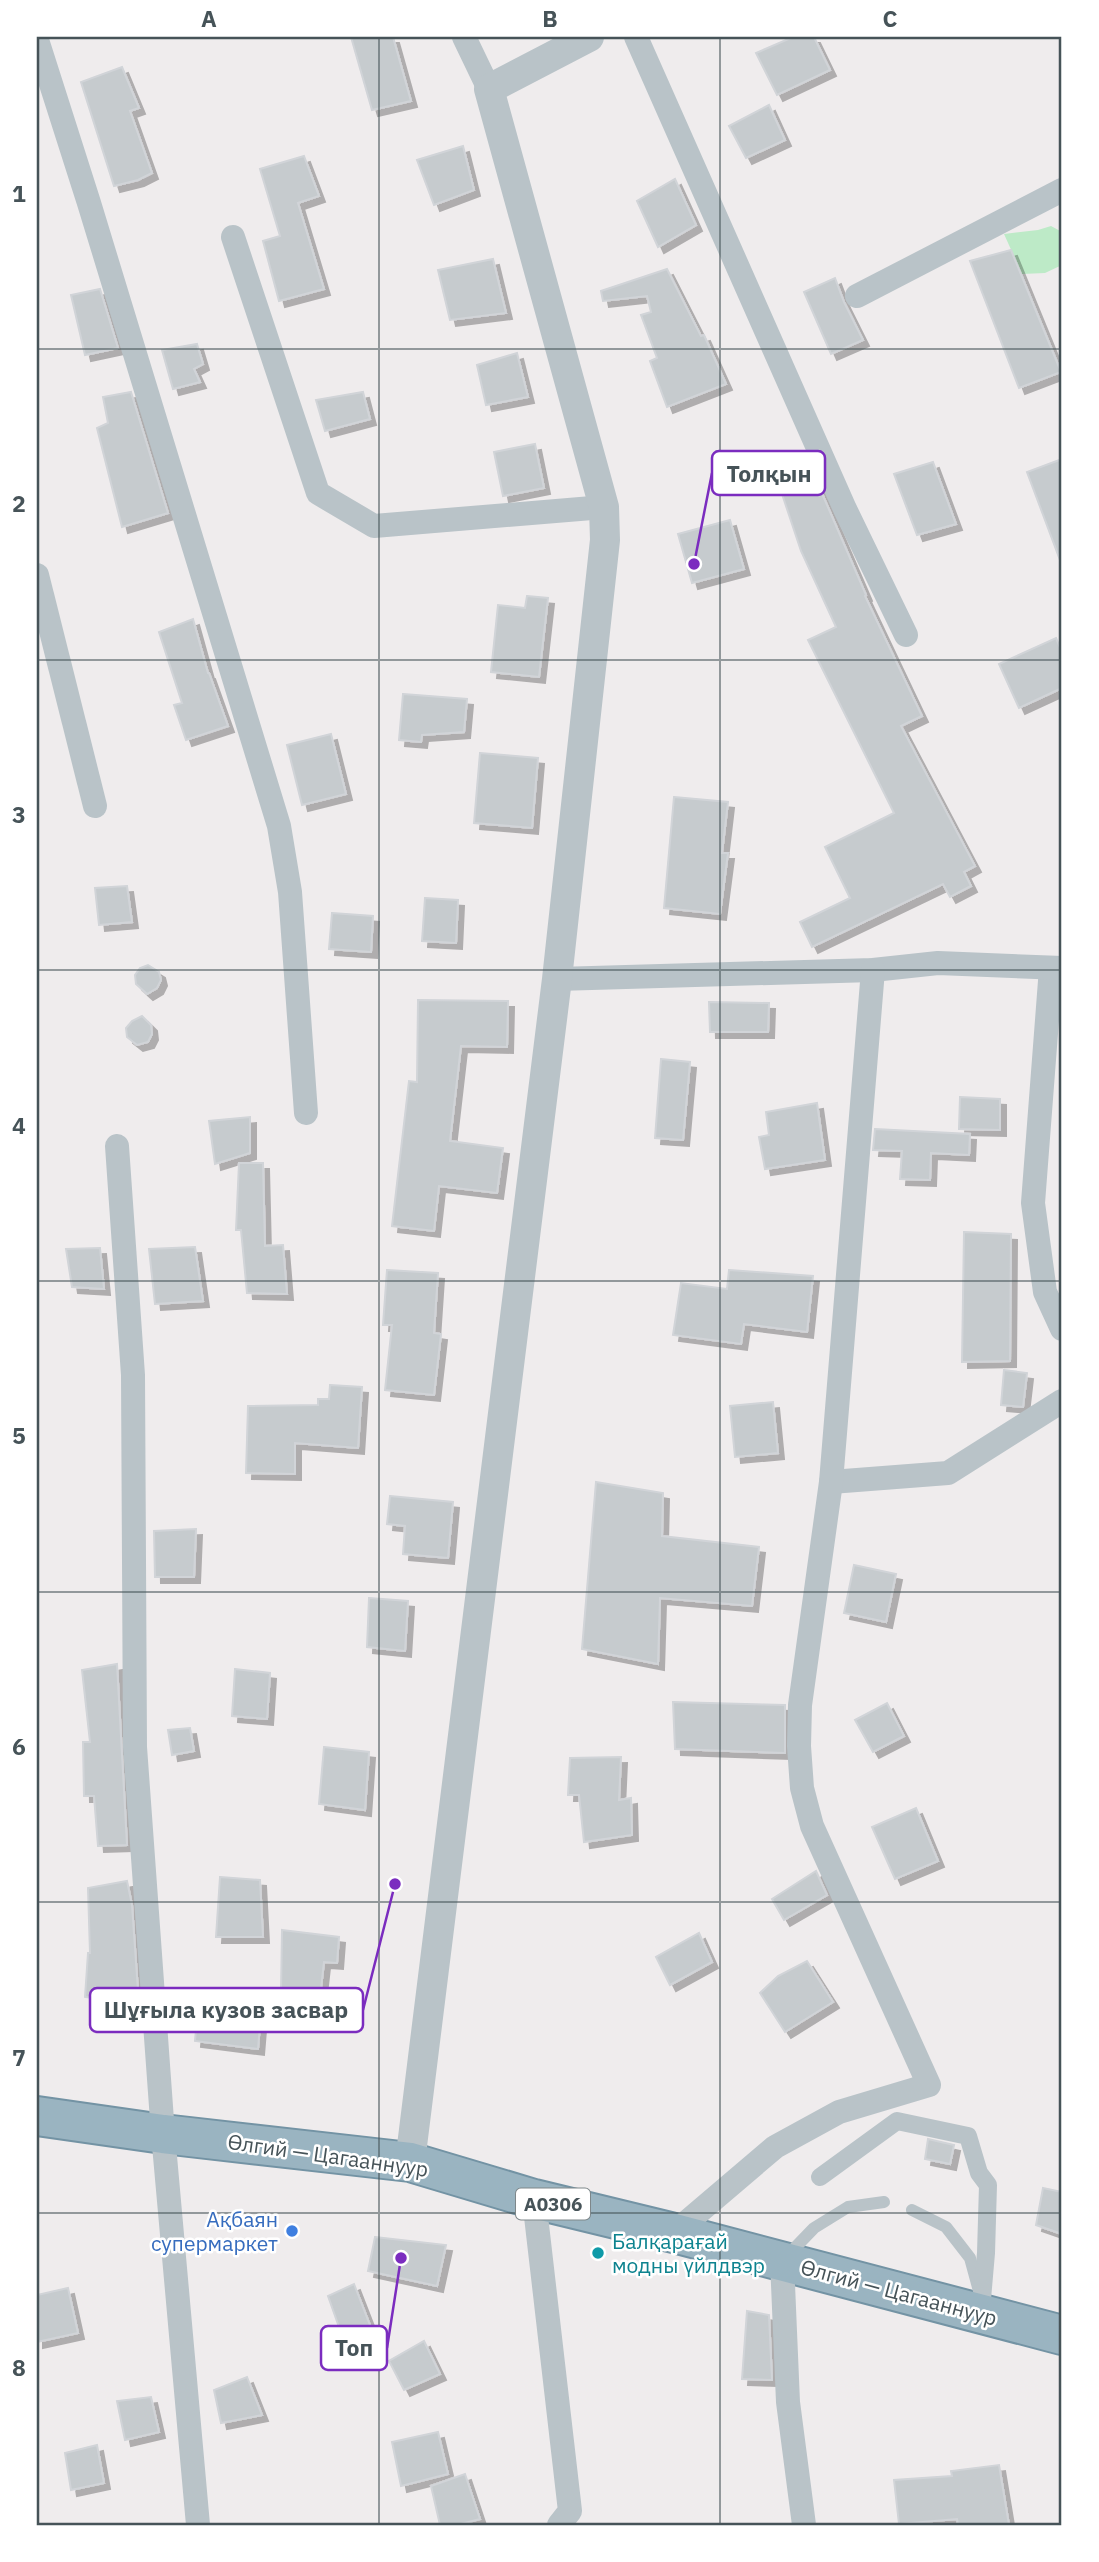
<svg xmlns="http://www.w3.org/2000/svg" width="1099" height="2562" font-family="'IBM Plex Sans',sans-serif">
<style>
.green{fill:#bdeac7}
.building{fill:#c6cbce;stroke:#d1d4d8;stroke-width:2;filter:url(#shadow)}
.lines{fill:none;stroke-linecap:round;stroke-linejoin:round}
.trunk-casing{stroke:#7393a4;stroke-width:42}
.service{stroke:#b9c3c8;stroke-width:12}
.pedestrian{stroke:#b9c3c8;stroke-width:18}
.minor{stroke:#b9c3c8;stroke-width:24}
.tertiary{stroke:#b9c3c8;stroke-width:30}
.trunk{stroke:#9ab4c1;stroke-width:38}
.grid{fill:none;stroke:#465358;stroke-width:2;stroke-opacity:0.55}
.shop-dot{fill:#3f7fe0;stroke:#fff;stroke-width:2.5}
.culture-dot{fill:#0f9aa8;stroke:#fff;stroke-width:2.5}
.labels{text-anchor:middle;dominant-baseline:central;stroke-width:5;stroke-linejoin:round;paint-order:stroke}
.shield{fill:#fff;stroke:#7e878a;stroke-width:2}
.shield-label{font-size:19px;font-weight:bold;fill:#465358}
.street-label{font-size:21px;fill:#465358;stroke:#fff}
.shop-label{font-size:21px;fill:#366cbe;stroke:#fff;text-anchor:end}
.culture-label{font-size:21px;fill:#0d838f;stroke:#fff;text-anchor:start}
.leader{fill:none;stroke:#7b2cbf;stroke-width:2.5}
.callout-dot{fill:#7b2cbf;stroke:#fff;stroke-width:2.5}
.callout{fill:#fff;stroke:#7b2cbf;stroke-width:2.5}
.callout-label{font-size:23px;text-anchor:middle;font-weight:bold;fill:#465358}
.neatline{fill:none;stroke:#465358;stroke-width:2.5}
.grid-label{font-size:23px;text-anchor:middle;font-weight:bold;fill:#465358}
</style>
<defs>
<filter id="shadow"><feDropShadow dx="6" dy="6" stdDeviation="0" flood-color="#0004"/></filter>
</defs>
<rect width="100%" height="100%" fill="#efeced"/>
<polygon class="green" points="1051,226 1062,232 1062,265 1045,273 1022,274 1004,234 1038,230"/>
<g class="building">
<polygon points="351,37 393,37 411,101 372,110"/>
<polygon points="793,37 814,37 830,70 777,95 756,53"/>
<polygon points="122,67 139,108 130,111 152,173 138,180 114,186 81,82"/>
<polygon points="769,105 785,140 746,158 729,126"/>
<polygon points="463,146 474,190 434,205 417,160"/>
<polygon points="304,156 319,196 298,203 324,289 279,301 263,241 280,236 260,169"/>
<polygon points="675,179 696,225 658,247 637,201"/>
<polygon points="1011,250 1061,372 1019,388 970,261"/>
<polygon points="493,259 506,313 450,320 438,270"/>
<polygon points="667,269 701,336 704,335 726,384 667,407 650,361 657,358 641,315 651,312 647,296 603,301 601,291"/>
<polygon points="835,278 844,302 863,340 831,354 804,292"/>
<polygon points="100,289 118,348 85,355 71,295"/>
<polygon points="197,344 203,364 194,369 200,382 173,389 162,350"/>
<polygon points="517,353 528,397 486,405 477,365"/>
<polygon points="131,392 168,513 122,527 97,428 108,423 103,397"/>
<polygon points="363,392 370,419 325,431 316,400"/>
<polygon points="535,444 544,488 503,496 494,452"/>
<polygon points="1062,459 1062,559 1060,560 1027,472"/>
<polygon points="933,462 956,524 917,535 894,474"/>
<polygon points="811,468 866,595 865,596 922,716 901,726 975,866 964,872 971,886 950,897 943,884 812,947 800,922 850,898 825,847 894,813 808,640 836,627 801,551 777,479"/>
<polygon points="730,520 744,569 692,583 678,534"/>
<polygon points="527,596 548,598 539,677 491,672 498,605 525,608"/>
<polygon points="193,619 208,673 209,673 228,726 186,740 174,705 182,703 159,632"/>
<polygon points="1056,638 1062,652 1062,688 1019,708 999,664"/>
<polygon points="403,694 467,699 464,732 422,735 421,742 399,740"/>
<polygon points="331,734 346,794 302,805 287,745"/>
<polygon points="480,753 538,758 532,828 474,823"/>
<polygon points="674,797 728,802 722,853 728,853 720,914 664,908"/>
<polygon points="127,886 132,922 99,925 95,888"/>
<polygon points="425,898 458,900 456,943 422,941"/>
<polygon points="332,913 373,916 371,952 329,949"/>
<polygon points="148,965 159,972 161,980 157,988 147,994 136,984 135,975 140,968"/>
<polygon points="418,1000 508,1001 507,1047 461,1046 450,1141 503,1148 497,1193 439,1186 434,1231 392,1226 409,1081 417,1082"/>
<polygon points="709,1002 769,1003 768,1032 710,1032"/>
<polygon points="142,1016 151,1025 152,1034 148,1042 137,1045 127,1037 126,1028 132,1021"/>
<polygon points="661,1059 690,1062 683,1140 655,1138"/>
<polygon points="960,1097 1000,1099 1000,1130 959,1129"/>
<polygon points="817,1103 825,1160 765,1169 759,1137 769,1135 766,1112"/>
<polygon points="250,1117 250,1153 215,1164 209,1121"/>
<polygon points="875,1129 970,1134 969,1155 931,1153 930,1180 900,1179 902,1151 873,1150"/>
<polygon points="239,1163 263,1163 265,1246 283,1245 287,1294 247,1293 241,1230 236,1230"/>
<polygon points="964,1232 1011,1234 1010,1361 962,1362"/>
<polygon points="195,1247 203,1301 155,1304 149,1249"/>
<polygon points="100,1248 104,1289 72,1287 66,1249"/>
<polygon points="387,1270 438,1273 434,1333 441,1334 434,1395 385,1390 392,1325 383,1325"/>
<polygon points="729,1270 813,1276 807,1332 744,1324 741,1344 673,1335 681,1283 727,1289"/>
<polygon points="1004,1370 1027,1373 1023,1407 1001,1405"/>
<polygon points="330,1385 362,1387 358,1448 295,1443 295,1474 246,1473 248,1406 318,1405 318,1399 329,1399"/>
<polygon points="773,1402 778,1453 735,1457 730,1406"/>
<polygon points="596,1482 663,1493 662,1536 759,1547 752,1606 660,1598 658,1664 582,1649"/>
<polygon points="390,1496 453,1502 448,1558 403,1554 405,1526 387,1524"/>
<polygon points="196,1529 194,1577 155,1577 154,1531"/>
<polygon points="854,1565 896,1574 886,1622 844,1613"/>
<polygon points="369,1598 408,1601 405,1651 367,1647"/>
<polygon points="117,1664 127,1845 98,1846 94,1796 84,1796 83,1742 90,1742 82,1670"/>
<polygon points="235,1669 270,1673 267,1719 232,1716"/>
<polygon points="673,1702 785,1705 785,1753 675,1749"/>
<polygon points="887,1703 904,1736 873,1752 855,1720"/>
<polygon points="190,1728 194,1751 172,1755 168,1730"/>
<polygon points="324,1747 369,1752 365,1810 319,1804"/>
<polygon points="621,1757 619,1800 631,1798 632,1835 584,1842 579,1795 568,1795 570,1758"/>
<polygon points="916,1808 938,1861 895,1879 872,1827"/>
<polygon points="816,1871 827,1895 784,1920 772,1899"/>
<polygon points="220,1877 260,1880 263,1937 216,1937"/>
<polygon points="127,1881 132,1905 139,2005 85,1997 88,1953 90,1953 88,1888"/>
<polygon points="282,1930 339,1937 337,1963 324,1962 320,1997 281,1992"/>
<polygon points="699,1933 712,1962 670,1985 656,1957"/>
<polygon points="807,1961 833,2002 785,2032 760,1993 778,1976"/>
<polygon points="199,1994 262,2000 258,2049 195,2041"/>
<polygon points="928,2139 954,2145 950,2164 925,2159"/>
<polygon points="1043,2188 1062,2192 1062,2234 1036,2225"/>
<polygon points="375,2237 446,2245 437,2286 368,2271"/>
<polygon points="354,2284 373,2333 345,2344 328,2296"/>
<polygon points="68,2288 78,2333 37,2342 37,2295"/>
<polygon points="747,2311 769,2315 772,2380 742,2379"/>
<polygon points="424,2341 440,2374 404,2390 389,2361"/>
<polygon points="247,2377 262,2415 221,2423 214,2390"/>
<polygon points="151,2397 159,2432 125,2440 117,2401"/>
<polygon points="438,2432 448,2474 401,2486 392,2442"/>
<polygon points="97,2445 104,2483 71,2490 65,2453"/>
<polygon points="999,2465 1009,2525 958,2525 957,2519 899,2524 894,2480 952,2476 951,2471"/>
<polygon points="465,2474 480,2519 457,2525 440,2525 431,2486"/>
</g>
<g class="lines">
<g class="trunk-casing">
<polyline id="trunk" points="37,2116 163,2134 410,2162 534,2199 674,2233 1062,2335"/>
</g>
<g class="service">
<polyline points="912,2210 946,2227 970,2258 979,2291"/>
<polyline points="787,2256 814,2228 848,2207 884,2202"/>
</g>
<polyline class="pedestrian" points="820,2177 897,2121 968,2136 979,2173 988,2185 986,2253 982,2299"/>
<g class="minor">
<polyline points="464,37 489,89"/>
<polyline points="636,37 845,509 906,635"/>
<polyline points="37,40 89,203 279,826 290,892 306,1113"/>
<polyline points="233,237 318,493 374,526 604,507"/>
<polyline points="857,296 1062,190"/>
<polyline points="37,575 95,806"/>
<polyline points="1051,968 1033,1203 1045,1292 1062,1329"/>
<polyline points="557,979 873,970 938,963 1062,968"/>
<polyline points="117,1146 133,1375 135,1747 163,2134 198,2525"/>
<polyline points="831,1482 948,1473 1062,1401"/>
<polyline points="534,2199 570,2511 559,2525"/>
<polyline points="674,2233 775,2147 839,2112 929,2085 812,1826 802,1788 799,1746 800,1705 831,1482 873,970"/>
<polyline points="782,2261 788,2402 804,2525"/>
</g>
<polyline class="tertiary" points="410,2162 557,979 605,540 604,507 489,89 589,37"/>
<use href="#trunk" class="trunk"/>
</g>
<path class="grid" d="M379,37v2488M720,37v2488M37,349h1025M37,660h1025M37,970h1025M37,1281h1025M37,1592h1025M37,1902h1025M37,2213h1025"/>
<circle class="shop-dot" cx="292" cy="2231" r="7"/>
<circle class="culture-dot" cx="598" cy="2253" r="7"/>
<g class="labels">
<rect class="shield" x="516" y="2188.5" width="74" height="31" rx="5"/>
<g class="shield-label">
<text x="553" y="2204">A0306</text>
</g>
<g class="street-label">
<text transform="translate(328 2155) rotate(8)">Өлгий — Цагааннуур</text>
<text transform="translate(899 2292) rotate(15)">Өлгий — Цагааннуур</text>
</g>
<g class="shop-label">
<text x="278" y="2219">Ақбаян<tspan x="278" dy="24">супермаркет</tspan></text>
</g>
<g class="culture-label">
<text x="612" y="2241">Балқарағай<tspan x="612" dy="24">модны үйлдвэр</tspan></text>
</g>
</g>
<path class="leader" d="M694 564L712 473M395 1884L363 2010M401 2258L387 2348"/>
<g class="callout-dot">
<circle cx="694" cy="564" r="7"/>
<circle cx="395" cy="1884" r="7"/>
<circle cx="401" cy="2258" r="7"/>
</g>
<g class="callout">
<rect x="712" y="451" width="113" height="44" rx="7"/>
<rect x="90" y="1988" width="273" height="44" rx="7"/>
<rect x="321" y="2326" width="66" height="44" rx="7"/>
</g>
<g class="callout-label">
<text x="769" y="482">Толқын</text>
<text x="226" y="2018">Шұғыла кузов засвар</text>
<text x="354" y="2356">Топ</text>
</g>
<rect width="1099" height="2562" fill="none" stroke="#ffffff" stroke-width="77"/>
<rect x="38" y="38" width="1022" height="2486" class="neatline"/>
<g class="grid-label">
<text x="209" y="27">A</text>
<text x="550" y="27">B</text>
<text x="890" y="27">C</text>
<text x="19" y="202">1</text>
<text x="19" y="512">2</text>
<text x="19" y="823">3</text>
<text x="19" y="1134">4</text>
<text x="19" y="1444">5</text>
<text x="19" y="1755">6</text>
<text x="19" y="2066">7</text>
<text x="19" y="2376">8</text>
</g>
</svg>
